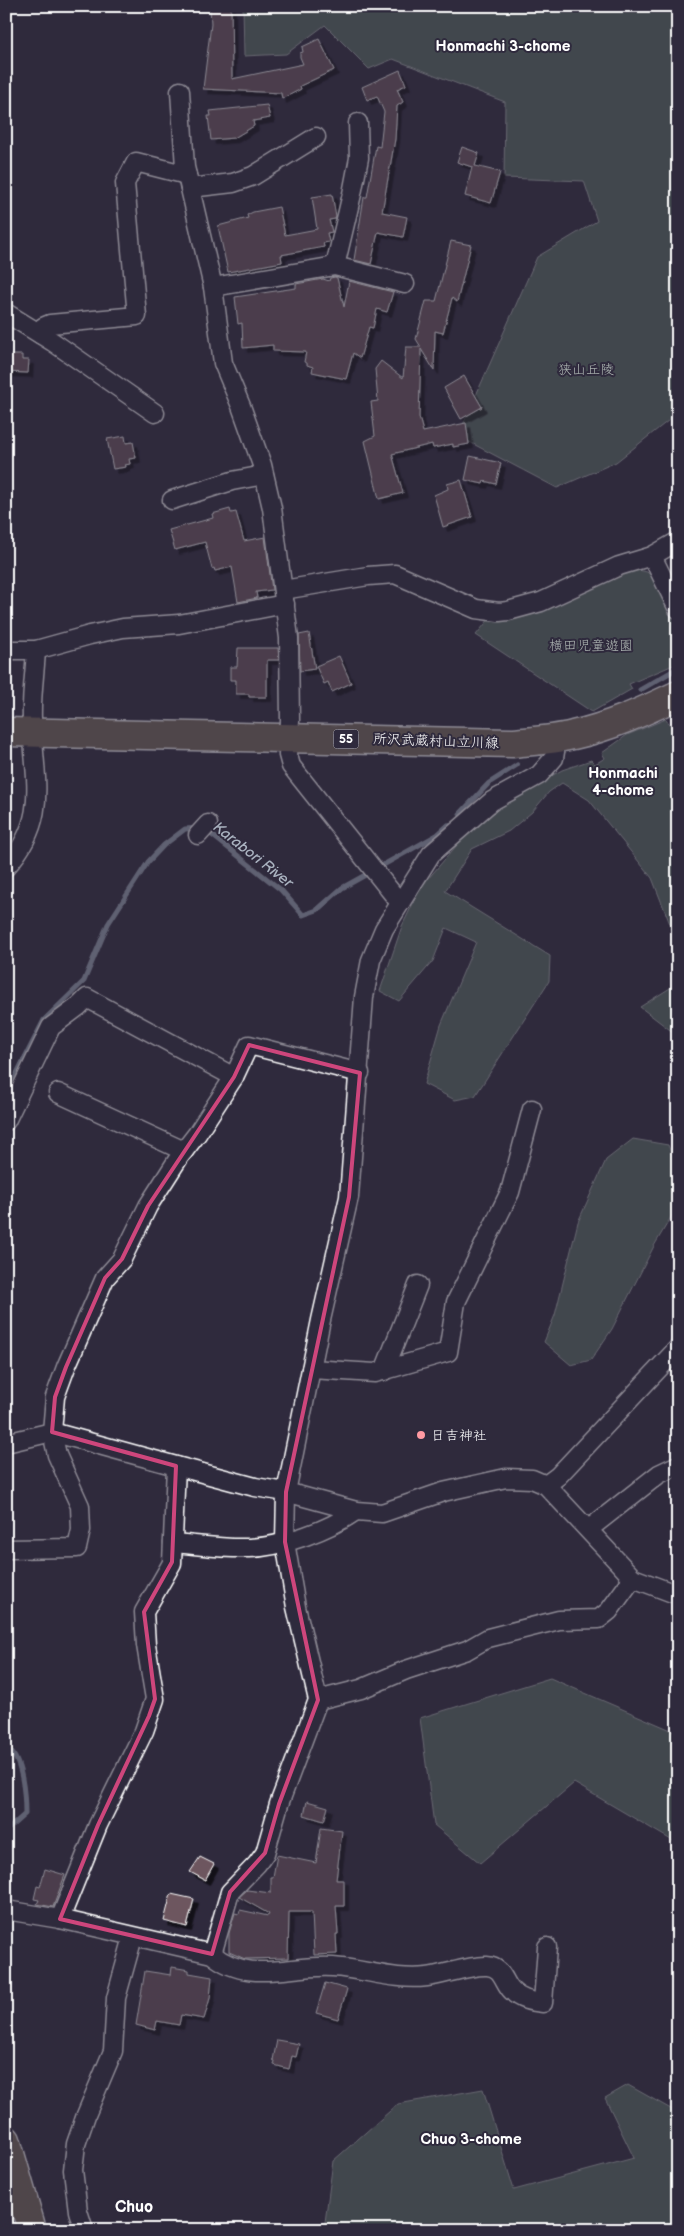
<svg xmlns="http://www.w3.org/2000/svg" width="684" height="2236" font-family="'Balsamiq Sans','Klee One',sans-serif">
<style>
.green{fill:#586a63;stroke:#acb4b1}
.lines{fill:none;stroke-linecap:round;stroke-linejoin:round}
.stream{stroke:#9aa4b3;stroke-width:5}
.building{fill:#6d565e;stroke:#fff;filter:url(#shadow)}
.minor-casing{stroke:#fff;stroke-width:21}
.primary-casing{stroke:#fff;stroke-width:31}
.minor{stroke:#2f2a3d;stroke-width:18}
.primary{stroke:#77695c;stroke-width:28}
.marked{fill:none;stroke:#ce467c;stroke-width:4;stroke-linejoin:round}
.poi-dot{fill:#ff9aa2;stroke:#2f2a3d;stroke-width:2}
.labels{text-anchor:middle;dominant-baseline:central;stroke-width:4;stroke-linejoin:round;paint-order:stroke}
.shield{fill:#2f2a3d;stroke:#c1bfc5;stroke-width:1}
.shield-label{font-size:12px;font-weight:bold;fill:#fff}
.park-label{font-size:14px;fill:#acb4b1;stroke:#2f2a3d}
.street-label{font-size:14px;fill:#fff;stroke:#2f2a3d}
.poi-label{font-size:14px;fill:#fff;stroke:#2f2a3d;text-anchor:start}
.neighbourhood-label{font-size:15px;font-weight:bold;fill:#fff;stroke:#2f2a3d}
.water-label{font-size:15px;font-style:italic;fill:#aab3c0;stroke:#2f2a3d}
.quarter-label{font-size:16px;font-weight:bold;fill:#fff;stroke:#2f2a3d}
</style>
<defs>
<filter id="shadow"><feDropShadow dx="4.5" dy="4.5" stdDeviation="0" flood-color="#0009"/></filter>
</defs>
<rect width="100%" height="100%" fill="#2f2a3d"/>
<filter id="ink" filterUnits="userSpaceOnUse"><feTurbulence type="fractalNoise" baseFrequency=".02" numOctaves="2"/><feDisplacementMap in="SourceGraphic" scale="10" xChannelSelector="R" yChannelSelector="G"/><feConvolveMatrix kernelMatrix="1 2 1 2 8 2 1 2 1" color-interpolation-filters="sRGB"/></filter>
<g filter="url(#ink)">
<g class="green">
<polygon points="243,6 678,6 678,413 616,462 557,488 458,436 537,257 597,221 584,181 504,178 505,102 393,59 369,69 325,25 286,54 244,56"/>
<polygon points="634,569 647,572 657,581 678,625 678,663 629,684 632,689 592,712 476,635 490,618 503,621 516,616"/>
<polygon points="666,719 674,730 678,732 678,934 672,929 652,878 589,800 562,783 549,792 532,812 509,831 472,849 445,891 550,956 549,981 475,1096 455,1100 424,1084 441,1025 476,942 446,928 433,961 399,1001 380,991 402,926 421,887 469,831 499,805 562,770 591,760 595,764 605,758 602,753 627,735"/>
<polygon points="678,983 678,1036 640,1007"/>
<polygon points="633,1139 668,1145 678,1170 677,1207 654,1246 612,1329 591,1360 571,1365 544,1342 555,1315 578,1222 606,1160"/>
<polygon points="550,1678 678,1733 678,1844 574,1783 480,1863 434,1825 420,1718"/>
<polygon points="628,2085 678,2113 678,2230 324,2230 333,2161 398,2104 483,2089 514,2190 634,2158 605,2098"/>
</g>
<g class="lines">
<g class="stream">
<polyline points="640,690 678,668"/>
<polyline points="460,814 489,783 517,765"/>
<polyline points="207,831 281,890 303,915 317,910 342,888 437,835 448,825"/>
<polyline points="6,1095 44,1020 84,981 108,924 148,862 164,845 185,829 199,828"/>
<path d="M6,1747c17,11 19,49 19,67l-19,17"/>
</g>
</g>
<g class="building">
<polygon points="210,6 231,6 232,79 303,64 300,57 300,53 303,52 302,47 319,39 334,70 300,86 301,89 282,99 281,93 203,89 211,24"/>
<polygon points="400,70 406,85 397,89 403,102 397,106 395,139 382,212 407,217 403,237 378,232 371,264 354,260 364,197 367,197 376,146 380,147 384,112 377,96 367,100 362,87"/>
<polygon points="267,105 270,118 253,121 254,126 234,138 211,140 208,116 211,116 210,111"/>
<polygon points="462,147 479,153 475,166 500,172 491,203 465,196 472,167 457,162"/>
<polygon points="332,194 336,217 335,219 329,220 332,232 327,233 329,242 323,243 324,247 281,255 282,262 228,272 218,226 248,218 247,215 253,212 279,207 285,235 317,229 312,197"/>
<polygon points="451,241 471,245 457,302 452,298 443,333 435,331 434,370 421,349 419,417 423,432 466,423 469,444 453,447 453,444 433,448 432,444 392,454 403,493 379,499 365,441 375,436 371,402 378,401 375,369 381,361 403,378 406,347 421,347 416,339 426,301 436,301"/>
<polygon points="335,277 337,278 344,307 349,281 393,292 387,312 377,309 373,328 369,327 360,358 353,353 346,379 312,372 313,367 307,365 307,363 304,362 306,352 273,351 273,345 243,348 242,323 238,324 235,297 296,288 296,284 323,279 329,281 330,278"/>
<polygon points="6,355 22,355 22,360 29,360 28,373 6,372"/>
<polygon points="464,376 482,407 461,419 444,388"/>
<polygon points="125,436 126,443 133,442 136,458 129,459 130,464 125,465 126,467 113,469 107,439"/>
<polygon points="470,456 501,463 496,484 484,481 483,484 465,480"/>
<polygon points="461,480 472,517 443,527 434,495 448,489 447,484"/>
<polygon points="230,509 231,513 236,512 244,541 265,537 272,590 256,592 257,598 238,602 232,567 215,571 214,568 212,569 205,542 175,550 169,530 213,518 212,514"/>
<polygon points="309,633 315,669 300,671 299,635"/>
<polygon points="238,648 278,648 279,660 267,660 267,697 249,697 249,694 236,694 236,680 230,680 230,667 237,667"/>
<polygon points="339,656 351,683 332,692 328,682 324,684 316,666"/>
<polygon points="307,1801 328,1807 324,1821 304,1815"/>
<polygon points="321,1828 342,1831 336,1880 344,1880 344,1906 336,1906 338,1934 336,1934 337,1954 314,1955 312,1912 289,1912 288,1958 245,1959 229,1952 229,1933 235,1913 239,1914 240,1910 268,1916 269,1914 239,1897 247,1890 271,1893 271,1877 273,1877 277,1855 316,1863"/>
<polygon points="200,1857 214,1864 205,1880 190,1872"/>
<polygon points="45,1869 65,1875 53,1907 37,1904 39,1900 34,1899 37,1886 40,1887"/>
<polygon points="171,1894 194,1899 187,1927 164,1921"/>
<polygon points="172,1967 189,1970 189,1973 212,1977 210,1998 204,2019 181,2015 179,2025 157,2021 155,2030 136,2025 145,1971 171,1975"/>
<polygon points="325,1983 347,1989 338,2019 316,2013"/>
<polygon points="277,2040 299,2044 296,2057 292,2056 289,2069 274,2065 275,2061 273,2060"/>
</g>
<g class="lines">
<g class="minor-casing">
<g id="minor">
<polyline points="180,91 185,167 213,287 223,363 241,406 262,465 272,508 289,638 290,721 288,755 291,766 400,903"/>
<polyline points="190,188 233,183 253,176 316,137"/>
<polyline points="335,266 352,194 359,158 358,123"/>
<polyline points="213,287 335,266 405,284"/>
<polyline points="6,313 53,342 155,413"/>
<polyline points="40,334 43,327 50,324 137,316 125,183 136,162 187,175"/>
<polyline points="172,500 232,481 264,475"/>
<polyline points="652,556 678,609"/>
<polyline points="283,590 368,576 395,574 476,609 499,612 508,611 541,602 619,566 652,556 678,541"/>
<polyline points="6,650 36,650 90,635 123,628 179,624 285,604"/>
<polyline points="198,835 208,824"/>
<path d="M6,867c45,-50 27,-89 26,-148 -1,-23 3,-47 4,-69"/>
<polyline points="58,1093 184,1151"/>
<polyline points="6,1121 51,1027 79,1006 87,998 234,1077"/>
<polyline points="311,1369 375,1373 448,1352 456,1302 510,1192 532,1109"/>
<polyline points="384,1371 418,1285"/>
<polyline points="6,1443 52,1432 176,1466 255,1487 286,1492 356,1511 382,1513 443,1492 506,1478 532,1479 546,1485 633,1578 678,1595"/>
<polyline points="546,1485 558,1476 678,1348"/>
<polyline points="589,1529 659,1474 678,1465"/>
<path d="M173,1543c25,2 51,6 76,5 33,-1 80,-18 107,-37"/>
<polyline points="6,1549 77,1548 81,1530 80,1506 57,1455 52,1432 55,1397 66,1367 105,1278 122,1259 148,1206 180,1156 197,1134 234,1077 249,1045 360,1073"/>
<polyline points="318,1700 361,1689 406,1670 467,1650 488,1638 559,1620 599,1619 609,1611 633,1578"/>
<path d="M6,1910l54,9 152,35c37,31 78,10 121,13 32,2 61,14 94,10 17,-2 43,-12 60,-11 16,1 16,16 25,25 8,9 20,11 31,12l4,-56"/>
<polyline points="60,1919 98,1825 144,1731 155,1699 146,1645 144,1612 172,1563 176,1466"/>
<polyline points="212,1954 230,1892 257,1864 265,1853 279,1804 318,1700 296,1607 285,1542 286,1492 321,1320 349,1197 364,997 371,960 384,929 431,854 492,801 539,775 554,758 557,739"/>
<polyline points="84,2230 78,2211 73,2170 76,2144 86,2115 113,2051 116,1998 133,1937"/>
</g>
</g>
<g class="primary-casing">
<g id="primary">
<path d="M6,732l506,11c20,-2 41,-3 61,-8 37,-8 71,-24 105,-40"/>
<polyline points="6,2140 32,2230"/>
</g>
</g>
<use href="#minor" class="minor"/>
<use href="#primary" class="primary"/>
</g>
</g>
<path d="M0 0H684V2236H0ZM249,1045l111,28 -11,124 -63,295 -1,50 33,158 -39,104 -14,49 -35,39 -18,62 -152,-35 38,-94 51,-109 6,-17 -11,-87 28,-50 4,-96 -124,-34 3,-35 11,-30 39,-89 17,-19 26,-53 86,-129z" fill="#2f2a3d" fill-opacity=".55" fill-rule="evenodd"/>
<path class="marked" d="M249,1045l111,28 -11,124 -63,295 -1,50 33,158 -39,104 -14,49 -35,39 -18,62 -152,-35 38,-94 51,-109 6,-17 -11,-87 28,-50 4,-96 -124,-34 3,-35 11,-30 39,-89 17,-19 26,-53 86,-129z"/>
<circle class="poi-dot" cx="421" cy="1435" r="5"/>
<g class="labels">
<rect class="shield" x="333.5" y="729.5" width="25" height="19" rx="4"/>
<g class="shield-label">
<text x="346" y="739">55</text>
</g>
<g class="park-label">
<text x="586" y="369">狭山丘陵</text>
<text x="591" y="645">横田児童遊園</text>
</g>
<g class="street-label">
<text transform="translate(436 741) rotate(2)">所沢武蔵村山立川線</text>
</g>
<g class="poi-label">
<text x="431" y="1435">日吉神社</text>
</g>
<g class="neighbourhood-label">
<text x="503" y="46">Honmachi 3-chome</text>
<text x="623" y="773">Honmachi<tspan x="623" dy="17">4-chome</tspan></text>
<text x="471" y="2139">Chuo 3-chome</text>
</g>
<g class="water-label">
<text transform="translate(253 855) rotate(38)">Karabori River</text>
</g>
<g class="quarter-label">
<text x="134" y="2207">Chuo</text>
</g>
</g>
<rect width="684" height="2236" fill="none" stroke="#2f2a3d" stroke-width="25"/>
<rect x="12" y="12" width="659" height="2211" fill="none" stroke="#fff" stroke-width="2" filter="url(#ink)"/>
</svg>
